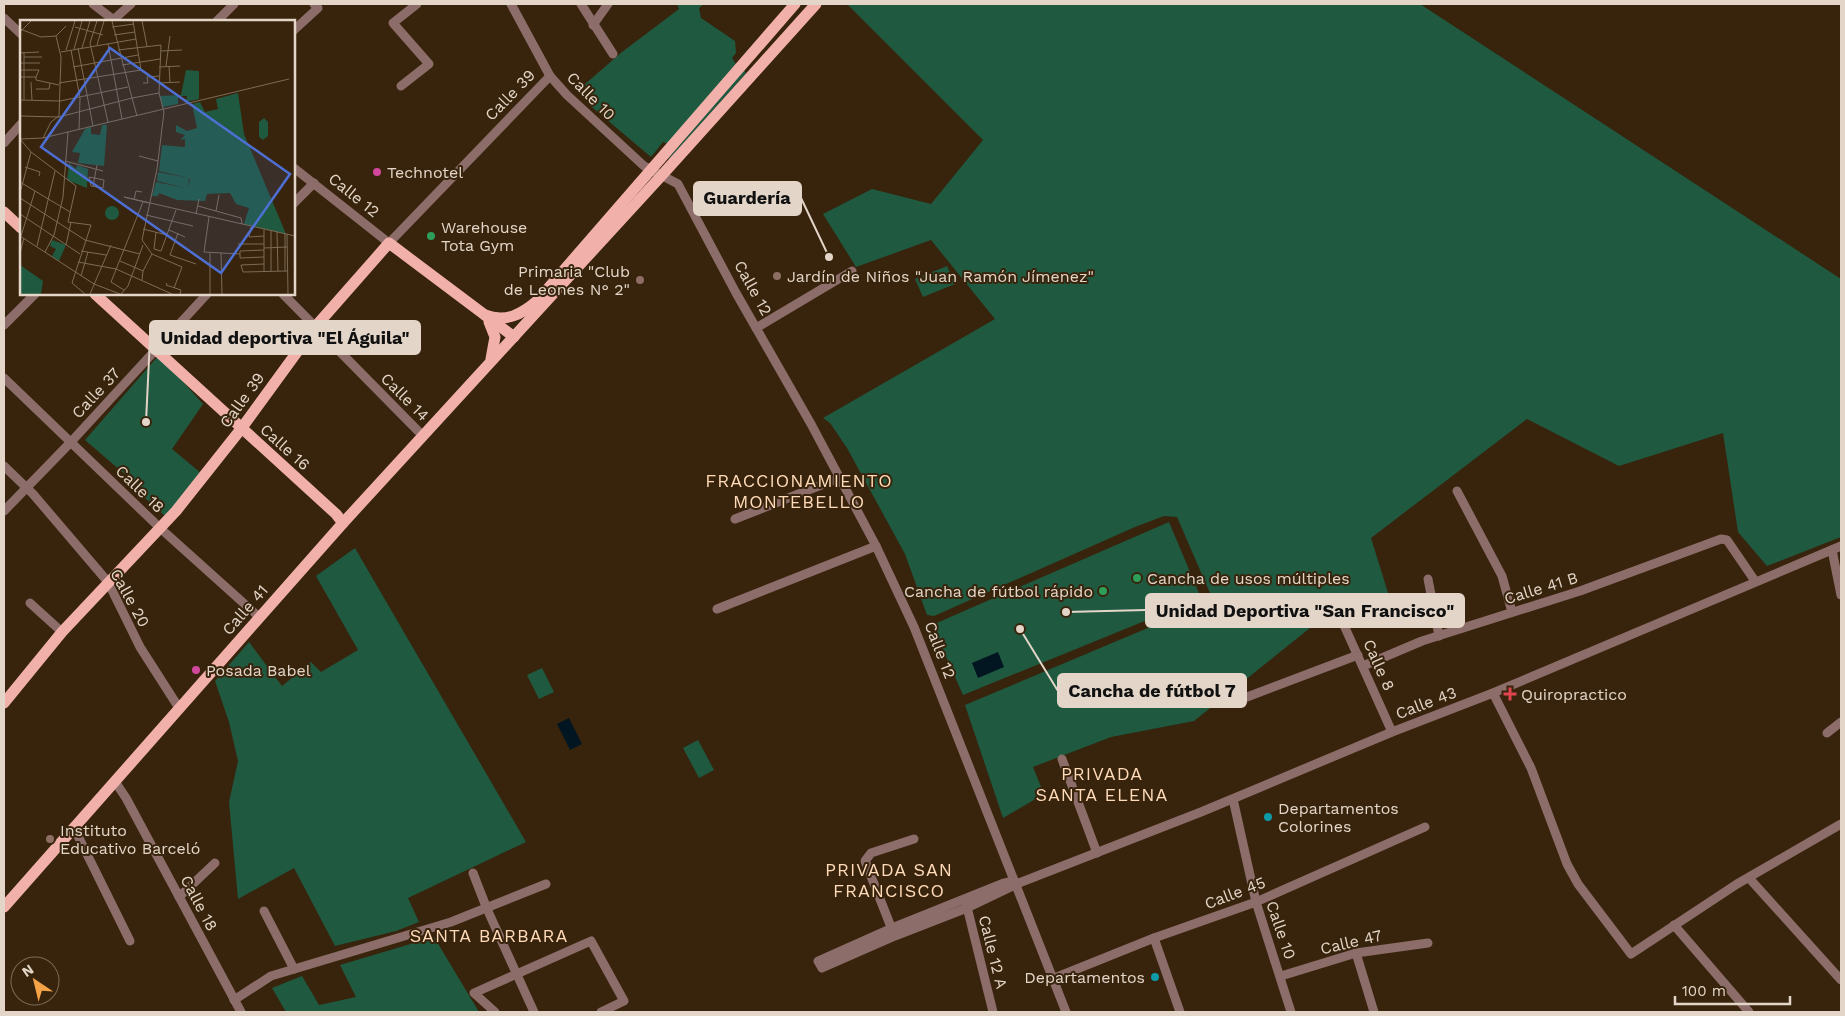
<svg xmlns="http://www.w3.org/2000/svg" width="1845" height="1016" font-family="'Work Sans',sans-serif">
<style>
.green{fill:#1e5940}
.water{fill:#021621}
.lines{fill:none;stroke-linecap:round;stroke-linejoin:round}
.minor{stroke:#8c6d6a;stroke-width:9}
.major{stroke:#f1b1aa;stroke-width:11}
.hotel-dot{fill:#d1479c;stroke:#38240c;stroke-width:2}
.leisure-dot{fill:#2e9e5b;stroke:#38240c;stroke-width:2}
.education-dot{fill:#8d6e63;stroke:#38240c;stroke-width:2}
.health-dot{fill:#e0444e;stroke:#38240c;stroke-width:2}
.culture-dot{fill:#0f9aa8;stroke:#38240c;stroke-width:2}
.labels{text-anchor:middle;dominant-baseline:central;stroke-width:4;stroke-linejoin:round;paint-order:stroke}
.street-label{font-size:16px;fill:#e3d6c8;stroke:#38240c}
.poi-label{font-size:16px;fill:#e3d6c8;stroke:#38240c;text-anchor:start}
.neighbourhood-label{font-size:18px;letter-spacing:1px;fill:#ffdbb9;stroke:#38240c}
.inset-road{fill:none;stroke:#7c6b57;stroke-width:1}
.view{fill:#4e70d4;fill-opacity:0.15;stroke:#4e70d4;stroke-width:2.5}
.inset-edge{fill:none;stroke:#e3d6c8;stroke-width:2.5}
.leader{fill:none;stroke:#e3d6c8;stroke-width:2}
.callout-dot{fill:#e3d6c8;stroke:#38240c;stroke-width:2}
.callout{fill:#e3d6c8;stroke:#e3d6c8;stroke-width:2}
.callout-label{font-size:18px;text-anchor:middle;font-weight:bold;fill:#111}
</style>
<rect width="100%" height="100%" fill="#38240c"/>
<g class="green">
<polygon points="677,4 704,4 699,8 701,18 735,41 736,53 732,58 736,64 668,144 663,142 651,157 593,108 577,91 622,52 679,9"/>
<polygon points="847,4 1420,4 1841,279 1841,537 1767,566 1738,532 1723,433 1619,466 1527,419 1371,538 1389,596 1345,600 1194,721 1111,737 1033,767 1044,794 1003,818 965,705 1200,606 1210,593 1177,517 1164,516 1135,527 934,616 927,615 905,554 847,448 830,423 823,418 995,319 931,240 856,267 823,214 872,189 931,204 983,140"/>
<polygon points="744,70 746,73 671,158 668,159"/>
<polygon points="947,266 955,284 923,297 915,279"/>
<polygon points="159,355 203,404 172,449 202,474 165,516 132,486 135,483 85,440"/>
<polygon points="1169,522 1201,598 963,695 932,625"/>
<polygon points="355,548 526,842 408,898 419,922 396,931 335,946 294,868 238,899 229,802 238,761 229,722 215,681 249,642 282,686 311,662 321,672 358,650 316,576"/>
<polygon points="542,668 554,692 539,699 527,675"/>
<polygon points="698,740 714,770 699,778 683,748"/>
<polygon points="434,937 479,1012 286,1012 272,988 302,976 319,1005 356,997 340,965"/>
</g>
<g class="water">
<polygon points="998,652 1004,667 978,678 972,663"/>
<polygon points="569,718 582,744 570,750 557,724"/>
</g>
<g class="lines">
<g class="minor">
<polyline points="93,4 115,21"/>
<polyline points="511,4 550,76 567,95 644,166 678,184 736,293 811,424 876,546 914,627 1066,1012"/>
<polyline points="581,4 613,54"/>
<polyline points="4,18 21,34"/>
<polyline points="112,21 131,4"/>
<polyline points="217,21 234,4"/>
<polyline points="593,25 608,4"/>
<polyline points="294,30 318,8 314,4"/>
<polyline points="401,86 429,64 393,23 417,4"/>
<polyline points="4,143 21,124"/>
<polyline points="294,168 389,243 550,76"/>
<polyline points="294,203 314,183"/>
<polyline points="283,294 423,436"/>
<polyline points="4,325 35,294"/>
<polyline points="756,328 852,271"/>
<polyline points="4,378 160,528 259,617"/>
<polyline points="4,466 33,494 108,582 140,647 179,708"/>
<polyline points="1457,491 1502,576 1512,612"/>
<polyline points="4,511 70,443 207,294"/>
<polyline points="735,519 839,478"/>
<polyline points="1832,550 1841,595"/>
<polyline points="1428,579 1439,636"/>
<polyline points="30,603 62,632"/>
<polyline points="717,609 876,546"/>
<polyline points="1338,612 1392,732"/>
<polyline points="1363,666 1422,641 1580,591 1721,539 1727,540 1755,581"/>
<polyline points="1493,693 1531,768 1567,864 1578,884 1631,954 1737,884 1841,824"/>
<polyline points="1247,697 1358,655"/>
<polyline points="1827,733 1841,722"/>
<polyline points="1062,759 1097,853"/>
<polyline points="116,783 126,798 241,1012"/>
<polyline points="1233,799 1256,902 1291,1012"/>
<polyline points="75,830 130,941"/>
<polyline points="473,873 487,909 534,1012"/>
<polyline points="1749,878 1841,980"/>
<polyline points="1019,883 1012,881 1004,883 892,928 818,961 822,968 895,936 967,908 1019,883 1201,812 1392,732 1493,693 1841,546"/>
<polyline points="179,897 215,863"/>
<polyline points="966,903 993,1012"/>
<polyline points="264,911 294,969"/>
<polyline points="1674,925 1749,1012"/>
<polyline points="893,932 865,861 871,853 914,839"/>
<polyline points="1154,938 1180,1012"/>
<polyline points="1356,953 1374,1012"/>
<polyline points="1281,976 1356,953 1428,943"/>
<polyline points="1052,979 1154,938 1256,902 1425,827"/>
<polyline points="234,1000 271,976 451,922 546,884"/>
<polyline points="495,1012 474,993 591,941 624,1001 601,1012"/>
</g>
<g class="major">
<polyline points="4,212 21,228"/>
<polyline points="95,294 336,514 343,523"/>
<path d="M485,315c21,8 37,-1 52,-14l258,-297"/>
<polyline points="489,322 495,337 491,359"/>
<polyline points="4,703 62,632 176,511 241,429 316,326 389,243 514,337"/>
<polyline points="4,907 343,523 663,174 816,4"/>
</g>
</g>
<g class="hotel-dot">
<circle cx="377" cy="172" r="5"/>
<circle cx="196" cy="670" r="5"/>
</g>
<g class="leisure-dot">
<circle cx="431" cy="236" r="5"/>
<circle cx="1137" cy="578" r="5"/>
<circle cx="1103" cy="591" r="5"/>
</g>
<g class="education-dot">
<circle cx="777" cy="276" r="5"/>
<circle cx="640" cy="280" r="5"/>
<circle cx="50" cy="839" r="5"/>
</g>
<path class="health-dot" d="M1507.5 686.5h5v5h5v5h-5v5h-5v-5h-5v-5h5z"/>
<g class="culture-dot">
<circle cx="1268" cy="817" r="5"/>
<circle cx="1155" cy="977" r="5"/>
</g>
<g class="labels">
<g class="street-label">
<text transform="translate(510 95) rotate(-46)">Calle 39</text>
<text transform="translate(591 96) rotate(45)">Calle 10</text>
<text transform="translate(354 195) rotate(39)">Calle 12</text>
<text transform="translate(753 288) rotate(61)">Calle 12</text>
<text transform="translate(96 393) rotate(-47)">Calle 37</text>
<text transform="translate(405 397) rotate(45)">Calle 14</text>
<text transform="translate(242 400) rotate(-54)">Calle 39</text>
<text transform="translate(285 447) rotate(42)">Calle 16</text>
<text transform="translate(140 489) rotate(44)">Calle 18</text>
<text transform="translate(1541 588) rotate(-17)">Calle 41 B</text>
<text transform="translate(130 598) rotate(61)">Calle 20</text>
<text transform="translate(245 610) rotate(-49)">Calle 41</text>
<text transform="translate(940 650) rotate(69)">Calle 12</text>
<text transform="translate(1379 665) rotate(66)">Calle 8</text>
<text transform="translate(1426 703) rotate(-21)">Calle 43</text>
<text transform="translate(1235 893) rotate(-21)">Calle 45</text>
<text transform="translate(199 903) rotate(62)">Calle 18</text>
<text transform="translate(1281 930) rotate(71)">Calle 10</text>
<text transform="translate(1351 942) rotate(-13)">Calle 47</text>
<text transform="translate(993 952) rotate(76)">Calle 12 A</text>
</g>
<g class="poi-label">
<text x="387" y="172">Technotel</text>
<text x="441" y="227">Warehouse<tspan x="441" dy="18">Tota Gym</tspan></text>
<text x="630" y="271" text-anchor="end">Primaria "Club<tspan x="630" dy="18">de Leones N° 2"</tspan></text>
<text x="787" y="276">Jardín de Niños "Juan Ramón Jímenez"</text>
<text x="1147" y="578">Cancha de usos múltiples</text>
<text x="1093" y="591" text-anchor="end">Cancha de fútbol rápido</text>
<text x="206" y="670">Posada Babel</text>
<text x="1521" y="694">Quiropractico</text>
<text x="1278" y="808">Departamentos<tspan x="1278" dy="18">Colorines</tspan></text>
<text x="60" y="830">Instituto<tspan x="60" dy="18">Educativo Barceló</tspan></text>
<text x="1145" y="977" text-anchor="end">Departamentos</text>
</g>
<g class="neighbourhood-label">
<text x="799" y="480">FRACCIONAMIENTO<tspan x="799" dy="21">MONTEBELLO</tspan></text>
<text x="1102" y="773">PRIVADA<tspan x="1102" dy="21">SANTA ELENA</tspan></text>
<text x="889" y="869">PRIVADA SAN<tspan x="889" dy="21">FRANCISCO</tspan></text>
<text x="489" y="935">SANTA BARBARA</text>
</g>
</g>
<g transform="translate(20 20)">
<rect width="275" height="275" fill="#38240c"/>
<path d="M166,50l13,1v28l-13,3 1,-6h-9v8l-15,3 -3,-11 21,-1zM218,73l6,41 42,100 -42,-10 5,-16 -13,-4 -6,-11 -23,1 -2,7 -28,-1 -18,-7 -1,3h-6l4,-14 30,6 -29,-7 1,-9 31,6 -1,10 2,-9 -1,-1 -30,-7 3,-26 23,2v-8l-5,1 5,-5 -9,-3v-7l11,6 10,-3 -5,-24 8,-2 5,10 13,-3 -2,-10zM244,98l4,4v14l-5,4 -4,-3v-15zM82,105h5l-3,41 -26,-3 2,-10 -8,-1 13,-23 6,-2v7l9,1zM49,143l7,6 1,-4 11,4 -1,19 -20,-8zM85 193a7 7 0 1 1 14 0a7 7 0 1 1-14 0ZM32,220l14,5 -7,16 -7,-5 4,-7 -6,-3zM0,245l23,16 -2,13h-21z" fill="#1e5940"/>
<path class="inset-road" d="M77,1l-7,22 18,79M92,1l20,77 27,-5M122,1l5,25M55,7l28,8M92,7l22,-3M0,9l21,8 15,-1M0,12l11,-11M94,15l21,-3M88,24l14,75M77,25l7,-24M58,28l15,78M62,28l8,-27M54,29l8,-28M46,30l9,-29M51,30l9,48 -1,31M98,30l43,-5 -2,48 5,19 -7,57 -15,71 10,14 30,13 -8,21M141,31l21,-1M4,32v48M41,32l75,-13M0,33l19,-1M4,37h18M0,43h20M102,45l38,-6M146,46l4,-30M149,46l1,17M53,47l65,-12M139,47l21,-1M0,50h19l-3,7M0,57h16M16,57v3l23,5M11,62l1,18M39,63l82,-13 -8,-49M123,63h5l-1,-6 13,-1M140,63l20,-1M16,69h13l1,-6M0,80l40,1 68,-14M0,96l39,1 73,-19 5,18M23,118l8,-16 8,-6 2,-59 -5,-21 10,-10M0,119l11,13 45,34 -8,36 23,3 -19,58 13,11M0,119l23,-1 246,-59M119,136l19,5M45,141l38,10M5,147l15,5 -1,4M69,157l15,3 -1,8 -12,-2zM0,162l50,30M73,166l4,-21M0,173l11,-41M0,178l65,42 55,14M114,180l2,-9 6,1M129,183l-25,-6 171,39M178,186l43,12 1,6M196,191l3,-16M0,194l60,40M176,194l3,-15M126,195l47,11M189,197l-5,35 36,2M231,207l-2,10 15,-1M123,209l24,6M244,209v42M149,210l16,7M251,211v40M136,212l-2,17 7,2 15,-41M257,212l1,39M158,213l-8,22 26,9M265,214v37M267,214l1,60M0,216l74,48 26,10M1,216l14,-45M218,224h26M46,225l5,-23M17,226l18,-75M244,228l23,-1M275,228v19M61,231l25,4M25,232l9,-17 9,-38 5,-65M0,233l4,-15M201,233l1,41M244,237l-24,1v-7l24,-1M100,241l23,10 -1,9M58,242l38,7 56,25M244,244l-23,1 2,7 45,-1M123,251l9,-17M61,256l7,-24M147,263l-1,2 15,5 -1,4M104,270l-13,-8 32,-80M70,274l21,-49M101,274l7,-8 15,-41M190,274v-41"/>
<path class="view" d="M90,28l180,126 -69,99 -180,-126z"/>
<rect width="275" height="275" class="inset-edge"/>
</g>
<path class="leader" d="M829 257L801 198M146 422L150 338M1066 612L1146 610M1020 629L1058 691"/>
<g class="callout-dot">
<circle cx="829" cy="257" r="5"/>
<circle cx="146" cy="422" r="5"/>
<circle cx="1066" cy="612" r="5"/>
<circle cx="1020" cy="629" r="5"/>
</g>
<g class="callout">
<rect x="694" y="182" width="107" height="33" rx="5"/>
<rect x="150" y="321" width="270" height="33" rx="5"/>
<rect x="1146" y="594" width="318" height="33" rx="5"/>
<rect x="1058" y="674" width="188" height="33" rx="5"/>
</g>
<g class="callout-label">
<text x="747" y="204">Guardería</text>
<text x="285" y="344">Unidad deportiva "El Águila"</text>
<text x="1305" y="617">Unidad Deportiva "San Francisco"</text>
<text x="1152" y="697">Cancha de fútbol 7</text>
</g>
<rect width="1845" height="1016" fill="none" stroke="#e3d6c8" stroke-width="10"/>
<g transform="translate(35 981) rotate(325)"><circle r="24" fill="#38240c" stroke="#7c6b57"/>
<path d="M0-4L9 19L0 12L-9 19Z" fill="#f6a247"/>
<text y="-8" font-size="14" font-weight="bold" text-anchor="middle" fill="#e3d6c8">N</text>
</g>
<path d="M1675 996v8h115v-8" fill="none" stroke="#e3d6c8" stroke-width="2.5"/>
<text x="1682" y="996" font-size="15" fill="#e3d6c8" stroke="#38240c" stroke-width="4" paint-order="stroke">100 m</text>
</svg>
